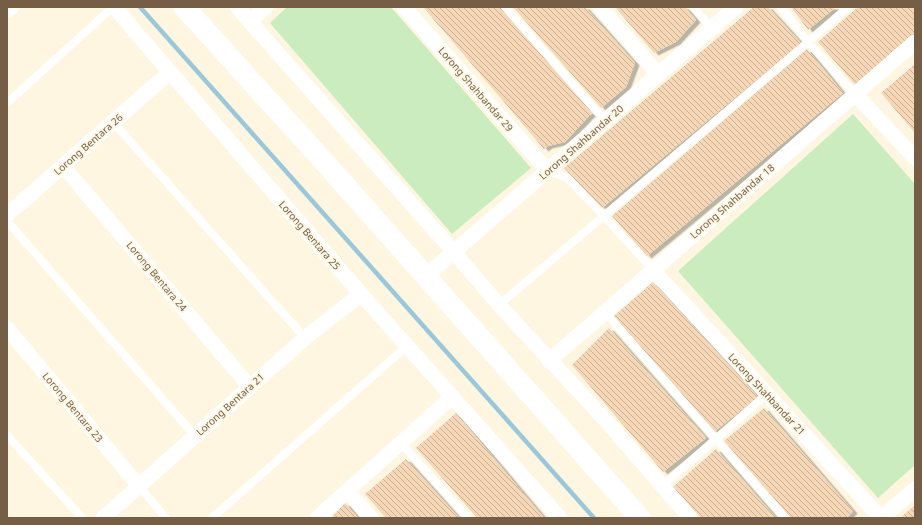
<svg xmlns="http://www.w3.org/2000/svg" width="922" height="525" font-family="'Noto Sans',sans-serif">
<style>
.grass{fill:#cbecbf}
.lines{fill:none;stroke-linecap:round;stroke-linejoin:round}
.stream{stroke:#9ac8da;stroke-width:4.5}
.building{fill:url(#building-back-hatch);filter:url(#shadow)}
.lane{stroke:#fff;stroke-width:8}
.street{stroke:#fff;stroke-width:15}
.secondary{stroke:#fff;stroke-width:21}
.labels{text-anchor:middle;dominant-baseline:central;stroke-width:4;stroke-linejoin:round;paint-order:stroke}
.street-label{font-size:10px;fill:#765d46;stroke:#fff9e8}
</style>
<defs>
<pattern id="building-back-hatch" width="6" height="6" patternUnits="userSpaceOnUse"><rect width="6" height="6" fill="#f5d7b7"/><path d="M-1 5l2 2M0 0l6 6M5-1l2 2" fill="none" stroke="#cbb297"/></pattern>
<filter id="shadow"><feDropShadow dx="4.5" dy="2.5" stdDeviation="0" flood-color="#0004"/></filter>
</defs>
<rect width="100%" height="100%" fill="#fef6e1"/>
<g class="grass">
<polygon points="287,7 391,7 531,168 452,234 270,23"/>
<polygon points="853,114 915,184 915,465 878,498 678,271"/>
</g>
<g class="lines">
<polyline class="stream" points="140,7 594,518"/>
</g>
<g class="building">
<polygon points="423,7 500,7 596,111 589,116 565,142 548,146 544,149"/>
<polygon points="513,7 585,7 635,63 626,87 601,108"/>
<polygon points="615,7 685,7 696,20 676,42 654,53"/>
<polygon points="754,7 768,7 801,43 602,208 564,168"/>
<polygon points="791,7 836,7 808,30"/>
<polygon points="858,7 915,7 915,32 856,86 818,42"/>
<polygon points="807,49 843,93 647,256 612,216"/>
<polygon points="915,64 915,133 881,93"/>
<polygon points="653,282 758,397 714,432 613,317"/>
<polygon points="609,328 706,438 663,472 572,365"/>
<polygon points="764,408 853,511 847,518 791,518 724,441"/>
<polygon points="456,413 544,518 477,518 416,448"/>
<polygon points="716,449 776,518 701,518 673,487"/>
<polygon points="406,459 459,518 386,518 365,494"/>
<polygon points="345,503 358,518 331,518"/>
<polygon points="915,505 915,518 900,518"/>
</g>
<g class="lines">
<g class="lane">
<polyline points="505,7 605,121"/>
<polyline points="693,7 712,28"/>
<polyline points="781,7 808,42 855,94"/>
<polyline points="7,103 113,7"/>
<polyline points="113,122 305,338"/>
<polyline points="547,170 567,178 604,216 653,270"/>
<polyline points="7,221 195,436"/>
<polyline points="499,305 808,42 848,7"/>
<polyline points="605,312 785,518"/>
<polyline points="7,435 82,518"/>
<polyline points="401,443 468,518"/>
<polyline points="139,486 166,518"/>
<polyline points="662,486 767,394"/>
<polyline points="212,518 407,346"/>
</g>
<g class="street">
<polyline points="114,7 361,294 560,518"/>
<polyline points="237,7 454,252 499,305 609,424 690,518"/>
<polyline points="404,7 547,170"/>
<polyline points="600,7 658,74"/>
<polyline points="7,11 12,7"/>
<polyline points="250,21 266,7"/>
<polyline points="855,94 915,158"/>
<polyline points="63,166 250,387"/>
<polyline points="7,215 170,72"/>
<polyline points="653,270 881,518"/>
<polyline points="426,276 736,7"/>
<polyline points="7,328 139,486"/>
<polyline points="549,361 915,42"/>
<polyline points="348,491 371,518"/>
<polyline points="103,518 305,338 361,294"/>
<polyline points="317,518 452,397"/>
<polyline points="881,518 915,489"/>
</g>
<polyline class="secondary" points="184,7 328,166 640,518"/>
</g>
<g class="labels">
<g class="street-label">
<text transform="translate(476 89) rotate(49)">Lorong Shahbandar 29</text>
<text transform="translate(581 142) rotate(-41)">Lorong Shahbandar 20</text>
<text transform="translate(88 144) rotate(-41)">Lorong Bentara 26</text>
<text transform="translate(732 201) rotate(-41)">Lorong Shahbandar 18</text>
<text transform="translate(310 235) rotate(49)">Lorong Bentara 25</text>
<text transform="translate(157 276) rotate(50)">Lorong Bentara 24</text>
<text transform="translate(767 394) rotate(47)">Lorong Shahbandar 21</text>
<text transform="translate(230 404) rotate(-42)">Lorong Bentara 21</text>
<text transform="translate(73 407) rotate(50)">Lorong Bentara 23</text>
</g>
</g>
<rect width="922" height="525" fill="none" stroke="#765d46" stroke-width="16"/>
</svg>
